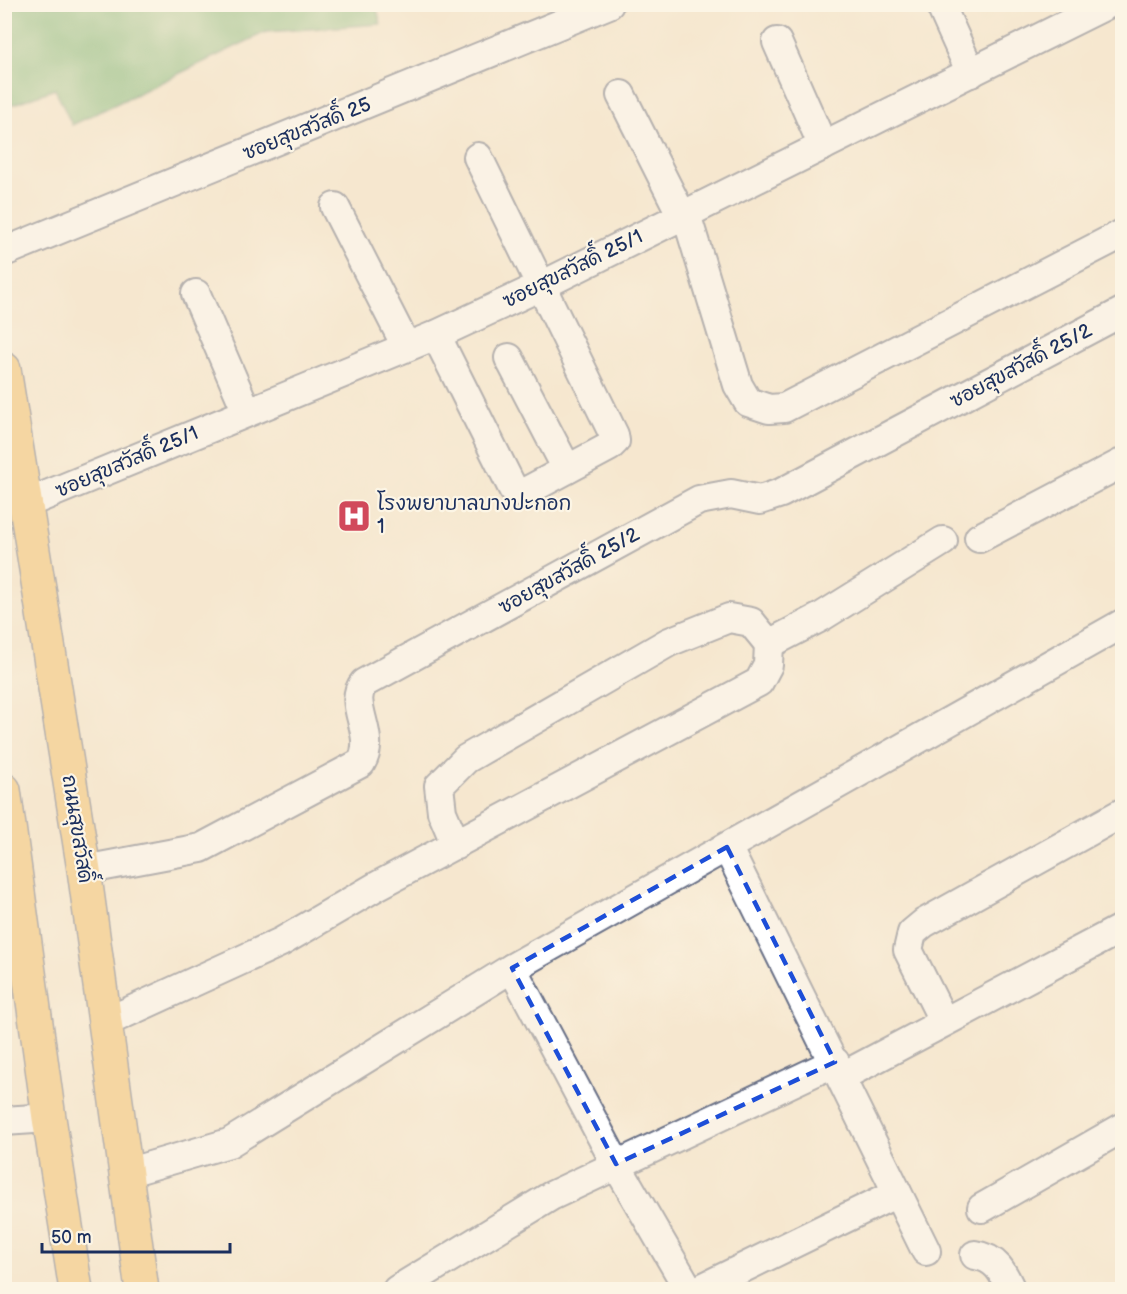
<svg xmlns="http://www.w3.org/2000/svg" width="1127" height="1294" font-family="'Balsamiq Sans','Playpen Sans Thai',sans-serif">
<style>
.forest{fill:#7ab878;stroke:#4a746b;stroke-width:1.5}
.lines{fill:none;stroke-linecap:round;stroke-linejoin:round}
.minor-casing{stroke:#686f86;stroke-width:32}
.major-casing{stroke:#686f86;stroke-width:36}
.minor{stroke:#fff;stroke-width:28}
.major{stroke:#f4c16b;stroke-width:33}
.marked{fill:none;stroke:#1d4ed8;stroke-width:4.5;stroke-dasharray:12 8;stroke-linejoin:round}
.labels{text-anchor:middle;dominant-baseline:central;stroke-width:4.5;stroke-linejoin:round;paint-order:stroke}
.street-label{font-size:20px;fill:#1b2f5e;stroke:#fcf5e5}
.poi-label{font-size:20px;fill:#1b2f5e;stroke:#fcf5e5;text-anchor:start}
</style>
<rect width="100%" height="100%" fill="#fcf5e5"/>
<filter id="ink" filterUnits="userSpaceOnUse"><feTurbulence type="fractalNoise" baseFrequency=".0167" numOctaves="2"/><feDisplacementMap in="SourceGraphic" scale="12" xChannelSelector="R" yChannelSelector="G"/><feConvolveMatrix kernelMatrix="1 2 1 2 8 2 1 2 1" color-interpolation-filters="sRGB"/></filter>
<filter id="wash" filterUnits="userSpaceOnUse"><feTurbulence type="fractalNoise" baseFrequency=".008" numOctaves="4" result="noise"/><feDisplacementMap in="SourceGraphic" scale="24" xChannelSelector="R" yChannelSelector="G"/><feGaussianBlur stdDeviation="1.35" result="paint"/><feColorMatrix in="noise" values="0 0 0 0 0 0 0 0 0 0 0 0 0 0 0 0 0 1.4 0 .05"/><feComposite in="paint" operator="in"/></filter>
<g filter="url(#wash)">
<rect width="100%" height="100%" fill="#f6e7cf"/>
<polygon class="forest" points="4,5 376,5 381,24 266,32 72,125 55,89 6,107"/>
</g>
<g filter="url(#ink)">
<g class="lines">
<g class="minor-casing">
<g id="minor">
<polyline points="940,4 971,73"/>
<polyline points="777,42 823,146"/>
<polyline points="621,95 682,216"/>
<polyline points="335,207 406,346"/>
<polyline points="686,214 738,385 748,402 769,409 784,408 1122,234"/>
<polyline points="4,252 609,4"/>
<polyline points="196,294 247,412"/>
<polyline points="436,335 513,489 523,493 609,447 615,441 614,435 478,157"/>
<polyline points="509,358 567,469"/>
<polyline points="25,504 436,335 541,286 1108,4"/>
<polyline points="979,538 1122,463"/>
<polyline points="456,845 442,812 439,786 466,759 669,642 729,618 751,622 769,644"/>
<polyline points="727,847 926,1251"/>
<path d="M84,870l117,-22 160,-85c17,-28 -15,-59 3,-80l335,-183 32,-6 29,6 21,-7 341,-181"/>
<polyline points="512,968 616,1164 689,1290"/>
<polyline points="944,1022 908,950 912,933 924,923 1122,813"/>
<polyline points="104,1023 281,942 377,886 759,682 768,665 769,644 821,617 943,541"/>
<polyline points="841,1077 1122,928"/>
<polyline points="4,1121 49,1118"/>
<polyline points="126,1173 229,1143 512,968 1122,624"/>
<polyline points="982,1208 1122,1128"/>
<path d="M975,1255c21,3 28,17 36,35"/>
<polyline points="397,1290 551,1196 835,1062"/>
<polyline points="698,1290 897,1193"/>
</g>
</g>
<g class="major-casing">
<g id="major">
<polyline points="4,369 84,870 142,1290"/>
<polyline points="4,790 49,1118 76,1290"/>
</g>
</g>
<use href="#minor" class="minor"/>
<use href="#major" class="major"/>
</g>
</g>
<path d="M0 0H1127V1294H0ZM727,847l108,215 -219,102 -104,-196z" fill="#f6e7cf" fill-opacity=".55" fill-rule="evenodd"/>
<path class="marked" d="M727,847l108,215 -219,102 -104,-196z"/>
<defs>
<g id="hospital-square" transform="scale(1.725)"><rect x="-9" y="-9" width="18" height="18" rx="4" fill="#d1495b" stroke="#fcf5e5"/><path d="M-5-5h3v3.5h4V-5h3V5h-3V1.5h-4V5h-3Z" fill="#fff"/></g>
</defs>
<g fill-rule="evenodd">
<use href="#hospital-square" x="354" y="516"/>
</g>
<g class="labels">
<g class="street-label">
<text transform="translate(307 129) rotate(-22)">ซอยสุขสวัสดิ์ 25</text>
<text transform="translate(573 269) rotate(-26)">ซอยสุขสวัสดิ์ 25/1</text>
<text transform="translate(1021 366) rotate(-28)">ซอยสุขสวัสดิ์ 25/2</text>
<text transform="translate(127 462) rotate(-23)">ซอยสุขสวัสดิ์ 25/1</text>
<text transform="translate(569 571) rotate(-29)">ซอยสุขสวัสดิ์ 25/2</text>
<text transform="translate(77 829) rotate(81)">ถนนสุขสวัสดิ์</text>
</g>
<g class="poi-label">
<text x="377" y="504">โรงพยาบาลบางปะกอก<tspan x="377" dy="23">1</tspan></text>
</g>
</g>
<rect width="1127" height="1294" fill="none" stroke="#fcf5e5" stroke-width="24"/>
<path d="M42 1243v9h188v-9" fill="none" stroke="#1b2f5e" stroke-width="3"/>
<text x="51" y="1243" font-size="18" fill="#1b2f5e" stroke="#fcf5e5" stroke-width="4.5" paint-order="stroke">50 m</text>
</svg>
